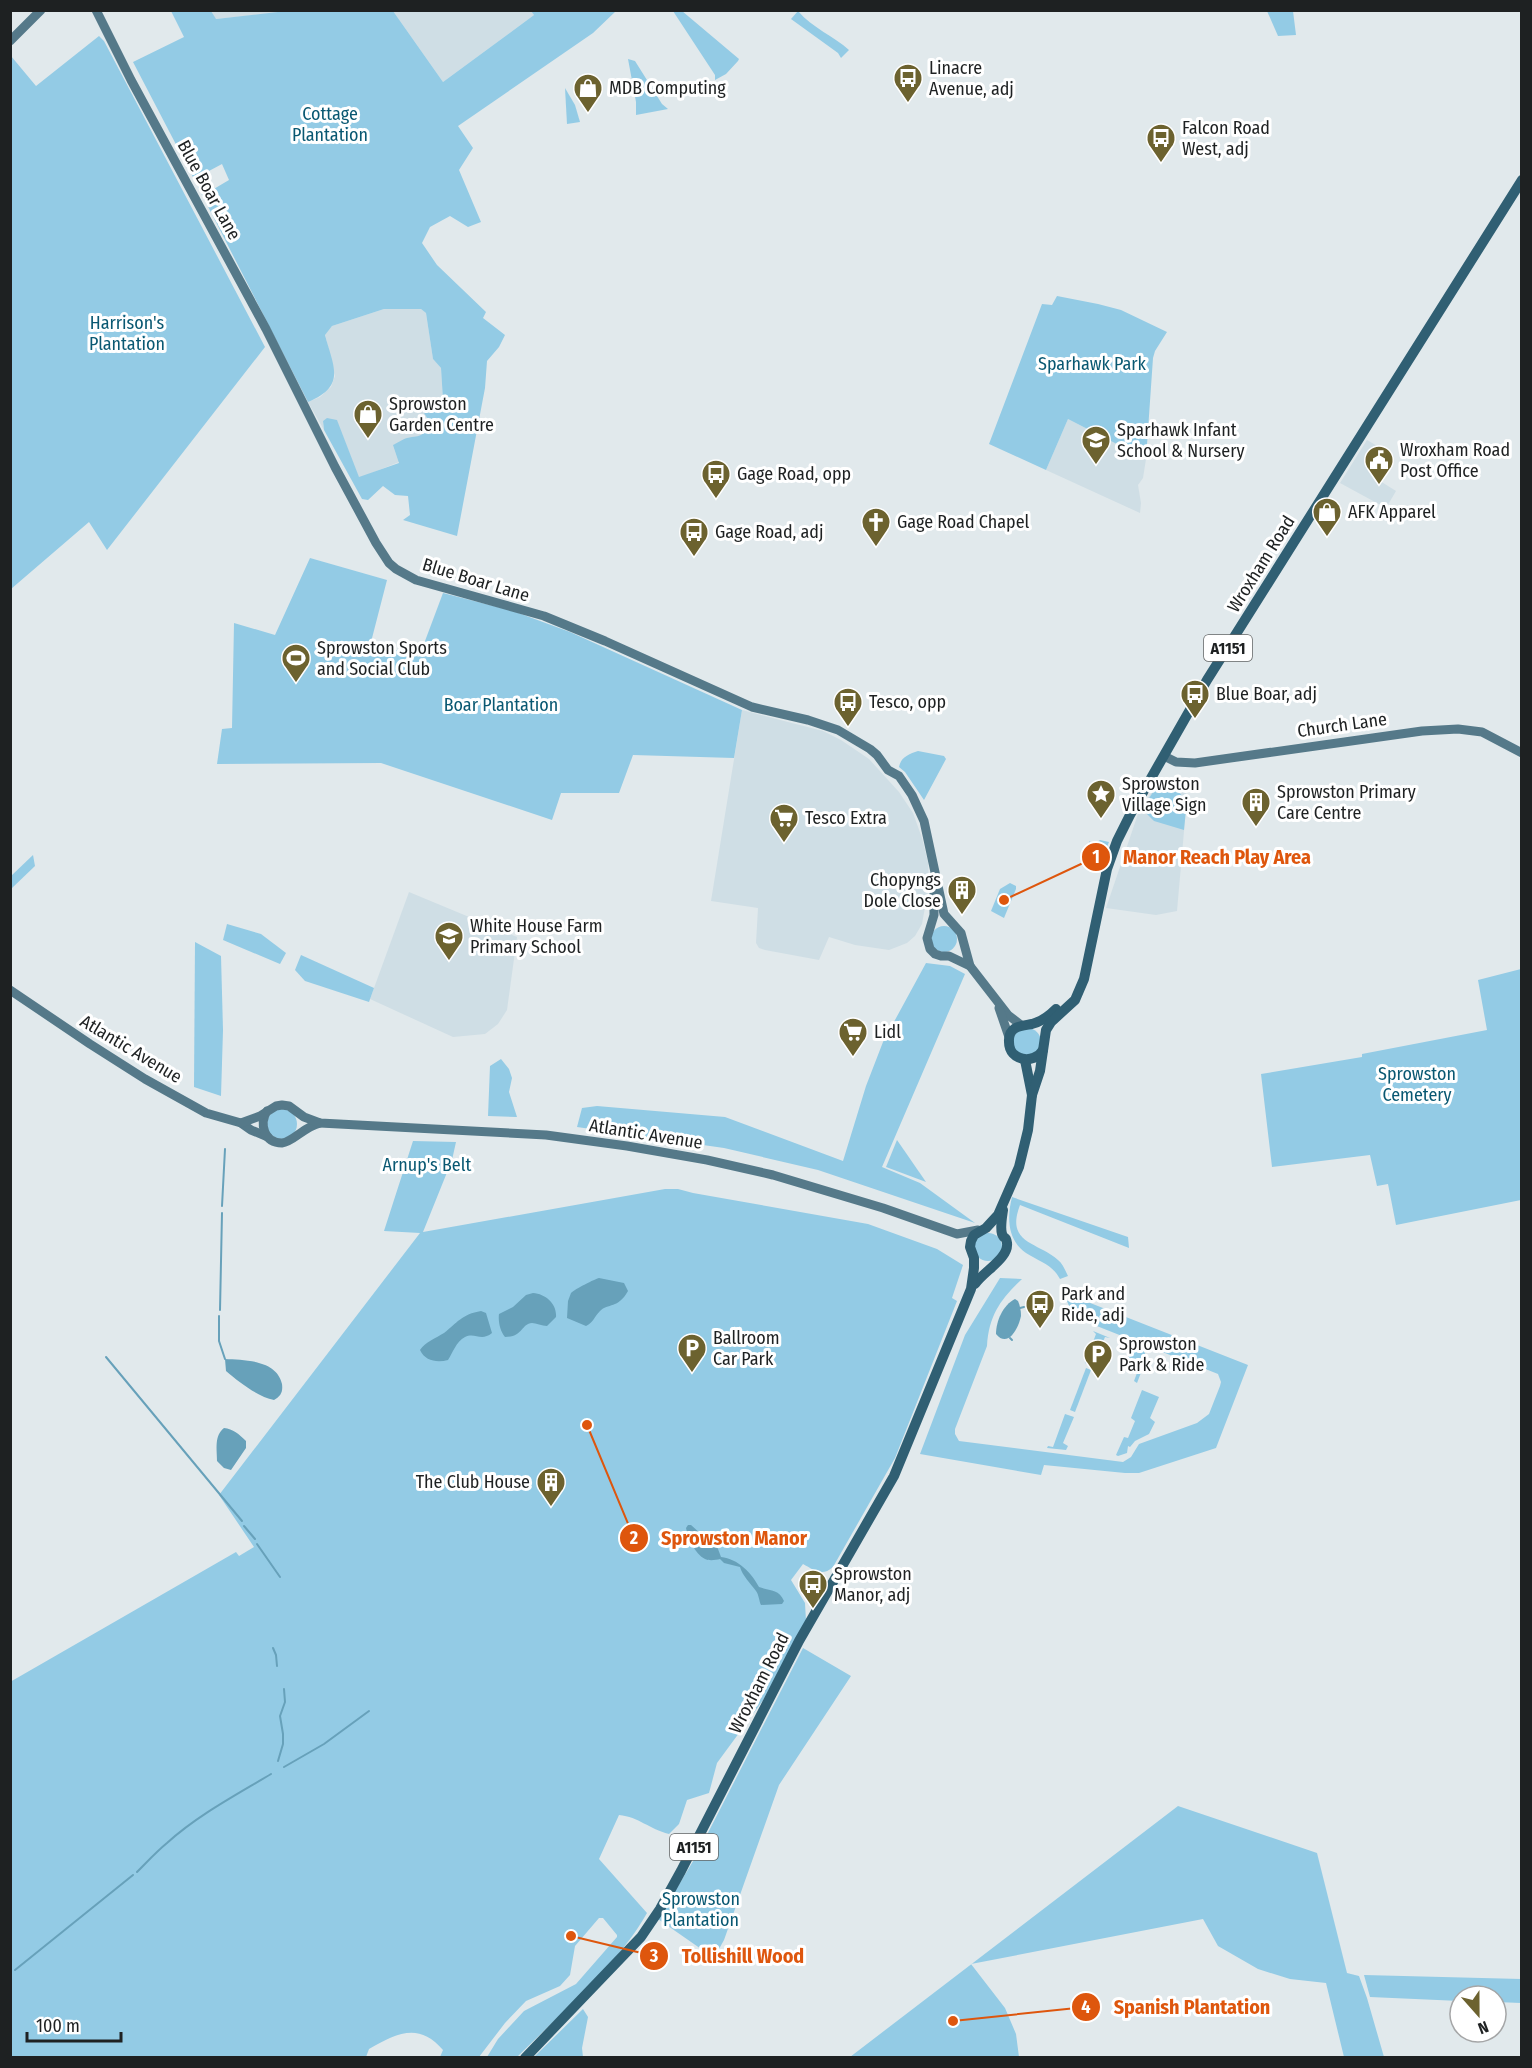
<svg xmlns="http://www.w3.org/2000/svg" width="1532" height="2068" font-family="'Fira Sans Condensed',sans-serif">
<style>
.built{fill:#cfdee5}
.green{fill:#93cbe5}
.water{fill:#67a1ba}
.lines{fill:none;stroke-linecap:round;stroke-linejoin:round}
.stream{stroke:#67a1ba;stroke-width:2}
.secondary{stroke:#557989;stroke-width:9}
.primary{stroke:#305f73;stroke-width:10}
.labels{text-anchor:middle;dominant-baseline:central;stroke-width:6;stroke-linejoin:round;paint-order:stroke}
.shield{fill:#fff;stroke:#626464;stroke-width:1.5}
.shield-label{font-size:16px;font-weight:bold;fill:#1e2122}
.poi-label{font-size:18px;fill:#1e2122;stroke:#fff;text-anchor:start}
.park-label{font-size:18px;fill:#095872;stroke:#fff}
.street-label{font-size:18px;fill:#1e2122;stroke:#fff}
.leader{fill:none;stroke:#de560d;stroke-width:2}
.callout-dot{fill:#de560d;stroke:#fff;stroke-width:2}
.mark-label{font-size:18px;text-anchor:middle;font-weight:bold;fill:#fff}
.callout-label{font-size:20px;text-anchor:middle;font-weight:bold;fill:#de560d;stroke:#fff;stroke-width:6;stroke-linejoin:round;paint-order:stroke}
</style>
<rect width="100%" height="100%" fill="#e1e9ec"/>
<g class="built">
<polygon points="531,10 534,15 443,82 393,11"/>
<polygon points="211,11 295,11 215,19"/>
<polygon points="384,309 421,309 426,313 433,359 441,368 443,400 424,413 429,421 425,433 416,438 408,438 399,462 359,478 337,421 327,419 323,421 324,430 308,402 320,397 331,387 335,376 325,334 332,326"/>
<polygon points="1068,419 1146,459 1143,478 1138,485 1141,503 1140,513 1046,470"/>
<polygon points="1367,440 1394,456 1380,481 1396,491 1386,508 1340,483"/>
<polygon points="742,710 823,731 841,740 869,759 899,792 913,813 922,838 928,862 929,885 922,924 915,936 907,943 889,950 855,945 829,937 819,960 765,950 759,948 756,943 758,908 711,901"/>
<polygon points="1172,782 1184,788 1187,797 1177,911 1156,915 1106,908 1139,811 1158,783"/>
<polygon points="409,892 517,937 507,1010 498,1024 485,1034 453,1037 370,999"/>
</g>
<g class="green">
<path d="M295,10l98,1 50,71 91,-67 -3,-4h85l-23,22 -135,93 15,22 -14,22 22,52 -13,5 -18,-11 -20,11 -8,16 15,22 49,47 -3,6 22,17 -6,12 -12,14 -2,27 -28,148 -54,-16 7,-5 -2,-19 -13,-1 -12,-9 -15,14 -6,-1 -38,-69 -1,-9 4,-3 10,2 22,57 40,-14 -6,-18c4,-2 10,-6 14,-7 15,-3 16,0 22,-17l-5,-8 -1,-5 20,-8 -2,-32 -8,-9 -7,-46 -5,-4h-37l-52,17 -7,9c8,31 22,51 -17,67l-110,-215 4,-2 5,8 22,-13 -7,-16 -28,15 -61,-117 51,-25 -13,-26h40l5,8z"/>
<polygon points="673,11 682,11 739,59 738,61 726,74 715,80 715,75"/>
<path d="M798,11c14,17 36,25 51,39l-8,8 -3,-5 -47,-34z"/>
<polygon points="1267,11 1293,11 1296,35 1278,36"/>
<polygon points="99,36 104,41 265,347 107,550 89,522 11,589 11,56 36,86"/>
<polygon points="628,59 635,61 662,104 668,109 636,115 636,102"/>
<polygon points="565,88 575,105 580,122 567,124"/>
<polygon points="1057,296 1098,304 1121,310 1167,332 1155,351 1153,358 1146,459 1068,419 1046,470 989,444 1042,304 1052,305"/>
<polygon points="310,558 387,580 371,642 419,657 443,593 513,611 570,632 742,710 734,758 633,755 619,793 561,793 552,820 381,763 217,764 222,729 232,728 234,623 275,635"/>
<path d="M918,751l26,5 2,3 -22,41 -19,-28 -6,-5c2,-10 10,-13 19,-16z"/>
<path d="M1157,786c33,4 30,16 27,44l-30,-9 -12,-12z"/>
<polygon points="1100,840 1109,842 1099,867 1089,841 1094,844"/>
<polygon points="33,855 35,866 11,889 11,876"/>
<polygon points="1010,883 1016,886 1016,889 1004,918 991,911 1000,889"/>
<polygon points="227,924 261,934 286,953 280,964 223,940"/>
<circle cx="944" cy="939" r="13"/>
<polygon points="195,942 221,956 223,1030 221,1096 194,1087"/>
<polygon points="301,955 374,988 369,1002 305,981 295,970"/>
<polygon points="926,963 950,966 965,974 882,1167 920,1183 975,1223 818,1170 724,1148 577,1127 582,1108 597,1106 725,1117 843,1161 866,1086 883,1042"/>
<polygon points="1521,969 1521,1200 1396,1225 1388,1184 1377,1186 1370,1155 1272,1167 1261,1074 1362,1057 1362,1054 1487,1030 1478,980"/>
<circle cx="1027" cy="1042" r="14"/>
<polygon points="501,1059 509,1069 512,1078 509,1092 517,1117 488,1116 490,1066"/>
<circle cx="282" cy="1124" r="15"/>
<polygon points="897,1140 926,1182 886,1167"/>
<path d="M413,1141l43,1 -4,18 -29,72 242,-43h13l15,4 175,31 69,25 26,16 -11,33 5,3 -62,157 -62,109c-11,10 -19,3 -30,-3l-12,16 14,23 1,18 -42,78 -47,64 -8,30 -22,7 -8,24 -10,10c-20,-5 -30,-17 -50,-19l-20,44 48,54c-29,52 -88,102 -130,144h-30l11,-18 26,-28 52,-27 41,-47v-2l-14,-17h-4l-24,28 -5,29 -10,11 -34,15 -21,22 -26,34h-39l3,-7c-24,-28 -46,-17 -74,-1l-3,8h-355l-1,-375 226,-130 3,4 15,-9 -35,-52 201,-262 -36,-2z"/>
<path d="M1012,1197l116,40 1,11 -109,-43c-15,39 18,37 38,55 5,4 7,10 10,16l-8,3c-8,-15 -20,-17 -34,-26 -19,-13 -19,-36 -14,-56z"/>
<circle cx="988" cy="1247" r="14"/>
<path d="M1000,1278l22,1c-21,20 -33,36 -35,67l-32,83v5l4,7 164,21 8,-5 8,-13 58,-21 12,-9 11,-28 1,-4 -3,-8 -144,-57 -9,-9 4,-2 -2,-5 8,-4 173,68 -32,83 -77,25h-14l-81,-8 -3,10 -121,-21 45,-119z"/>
<polygon points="1093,1331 1110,1338 1105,1337 1093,1366 1085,1363 1096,1334"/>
<polygon points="1128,1344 1143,1350 1147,1357 1137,1383 1134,1381 1140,1365 1123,1359 1123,1358 1127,1359 1131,1348 1127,1346"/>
<polygon points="1086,1368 1091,1370 1075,1412 1070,1410"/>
<polygon points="1142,1390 1159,1397 1150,1418 1155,1422 1149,1434 1135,1441 1130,1447 1128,1446 1127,1453 1118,1456 1116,1455 1124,1437 1128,1438 1135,1421 1131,1418"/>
<polygon points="1065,1414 1074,1417 1063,1443 1068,1446 1066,1450 1047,1448 1048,1446 1053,1447"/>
<polygon points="803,1648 851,1676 779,1785 724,1940 719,1949 704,1951 658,1919 695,1858"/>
<polygon points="1178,1806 1317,1853 1347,1973 1359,1976 1367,1998 1384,2057 1344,2057 1326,1983 1290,1979 1258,1969 1218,1946 1203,1919 971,1964 1005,2008 1016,2034 1019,2057 850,2057"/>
<polygon points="1364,1975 1521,1979 1521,2003 1496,2002 1496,1996 1460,1996 1460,2001 1370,1997"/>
<polygon points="583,2009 588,2017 582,2048 583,2057 534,2057"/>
</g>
<g class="water">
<path d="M599,1278l25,5 4,8c-10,18 -20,12 -28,20 -6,6 -6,11 -14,15l-19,-8 1,-17 3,-8c4,-4 24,-14 28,-15z"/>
<path d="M533,1293c13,1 24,11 23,24l-9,9c-5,0 -11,-3 -15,-3 -11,1 -9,14 -27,14 -5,-6 -7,-16 -6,-23l14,-7 13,-12z"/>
<path d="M1015,1299l3,2c2,5 3,9 3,15 -2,11 -13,33 -25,18 0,-13 7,-29 19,-35z"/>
<path d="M481,1311l5,2 6,20c-11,9 -17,-1 -27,4 -9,5 -12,15 -17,23 -11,3 -23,1 -28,-10 5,-8 16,-12 24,-17 13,-10 18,-19 37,-22z"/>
<path d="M225,1359c20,1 52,1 57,25 1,8 -1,12 -8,16 -16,-3 -35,-18 -48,-29z"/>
<path d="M224,1428c9,1 15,6 22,13v7l-15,22 -7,-2 -7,-7c0,-12 -3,-25 7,-33z"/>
<path d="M688,1525h3l10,9 14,7 6,16c17,2 30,15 38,30 11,4 20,2 25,14l-2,3 -21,1c-2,-4 -2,-10 -5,-14 -5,-7 -14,-16 -16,-24l-16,-4 -4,-4c-4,1 -11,2 -15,0 -10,-5 -17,-21 -19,-31z"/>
</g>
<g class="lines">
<g class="stream">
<polyline points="222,1206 225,1149"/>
<polyline points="1020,1308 1024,1307"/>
<polyline points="220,1310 222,1213"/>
<polyline points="219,1316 219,1341 225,1359"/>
<polyline points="1010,1338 1012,1340"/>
<polyline points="106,1357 242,1521"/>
<polyline points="244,1526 255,1539"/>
<polyline points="257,1544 280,1577"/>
<polyline points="273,1648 276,1655 277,1666"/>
<polyline points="278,1761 283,1744 283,1734 280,1716 285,1702 284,1689"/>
<polyline points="284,1767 324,1744 369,1711"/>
<path d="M137,1872c10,-10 19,-20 30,-29 31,-28 69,-48 104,-69"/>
<polyline points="15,1970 133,1875"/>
</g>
<g class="secondary">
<polyline points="96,10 131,80 266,329 335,467 376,543 389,563 396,569 416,580 544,616 605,641 752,707 808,720 838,730 870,749 877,755 888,770 899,776 912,795 924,821 944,914 961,933 970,966"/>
<polyline points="10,41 41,10"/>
<polyline points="1164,756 1176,762 1195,763 1422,731 1458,729 1482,732 1522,753"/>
<polyline points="934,888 934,915 927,938 930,949 935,954 941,956 949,956 970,966 1008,1015 1021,1025"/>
<polyline points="10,990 90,1044 145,1079 206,1113 241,1123 251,1130 268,1137"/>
<polyline points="999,1008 1009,1037"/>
<path d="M267,1111c-8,13 -3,32 15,32 11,-1 23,-17 38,-20"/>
<polyline points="241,1123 260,1116 276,1106 282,1105 289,1106 304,1117 320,1123 546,1135 627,1146 707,1160 773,1175 883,1208 957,1234 978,1230"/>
</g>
<g class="primary">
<path d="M1043,1050c-9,15 -34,11 -34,-8 -1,-16 12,-16 23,-18 8,-2 18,-9 24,-15"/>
<polyline points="1025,1060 1032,1095"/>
<path d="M975,1284c9,-13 34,-26 32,-41 -1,-8 -2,-2 -5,-9 -2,-7 0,-17 1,-24"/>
<polyline points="525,2058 641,1937 660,1909 681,1871 799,1641 894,1476 971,1289 974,1268 974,1258 970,1247 971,1241 974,1235 986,1228 998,1215 1019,1167 1028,1130 1032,1095 1040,1071 1046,1030 1051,1022 1075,1000 1084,979 1107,869 1117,841 1130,815 1207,680 1522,180"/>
</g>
</g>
<defs>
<g id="bus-pin" transform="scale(1.5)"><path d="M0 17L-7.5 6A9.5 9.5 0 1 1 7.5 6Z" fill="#6c622f" stroke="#fff"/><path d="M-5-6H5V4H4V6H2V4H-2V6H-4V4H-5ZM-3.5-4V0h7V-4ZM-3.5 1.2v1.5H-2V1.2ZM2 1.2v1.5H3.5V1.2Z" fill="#fff"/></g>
<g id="shop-pin" transform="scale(1.5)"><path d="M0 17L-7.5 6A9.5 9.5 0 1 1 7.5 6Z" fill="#6c622f" stroke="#fff"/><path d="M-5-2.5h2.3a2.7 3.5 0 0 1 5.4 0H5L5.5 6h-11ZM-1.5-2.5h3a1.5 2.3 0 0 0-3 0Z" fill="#fff"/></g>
<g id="school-pin" transform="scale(1.5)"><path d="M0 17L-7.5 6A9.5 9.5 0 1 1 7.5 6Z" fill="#6c622f" stroke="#fff"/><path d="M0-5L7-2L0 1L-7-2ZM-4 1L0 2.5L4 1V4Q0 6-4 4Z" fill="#fff"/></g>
<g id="civic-pin" transform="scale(1.5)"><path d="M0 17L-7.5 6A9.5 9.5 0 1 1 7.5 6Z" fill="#6c622f" stroke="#fff"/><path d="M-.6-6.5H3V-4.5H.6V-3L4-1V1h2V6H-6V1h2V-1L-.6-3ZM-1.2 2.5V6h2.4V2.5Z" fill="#fff"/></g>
<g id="church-pin" transform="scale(1.5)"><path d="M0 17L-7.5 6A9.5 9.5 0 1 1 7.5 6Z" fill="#6c622f" stroke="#fff"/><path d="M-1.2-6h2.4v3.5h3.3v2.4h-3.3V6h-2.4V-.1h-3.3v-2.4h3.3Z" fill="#fff"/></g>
<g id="stadium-pin" transform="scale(1.5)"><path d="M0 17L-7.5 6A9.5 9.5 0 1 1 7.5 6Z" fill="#6c622f" stroke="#fff"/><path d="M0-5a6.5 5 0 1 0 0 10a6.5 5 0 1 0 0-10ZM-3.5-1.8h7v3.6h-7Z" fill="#fff"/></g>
<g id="sight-pin" transform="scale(1.5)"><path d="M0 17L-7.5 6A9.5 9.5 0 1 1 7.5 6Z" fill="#6c622f" stroke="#fff"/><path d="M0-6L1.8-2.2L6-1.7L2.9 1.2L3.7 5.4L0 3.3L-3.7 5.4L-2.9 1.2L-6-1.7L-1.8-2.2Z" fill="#fff"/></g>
<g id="building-pin" transform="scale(1.5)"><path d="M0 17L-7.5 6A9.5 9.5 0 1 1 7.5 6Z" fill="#6c622f" stroke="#fff"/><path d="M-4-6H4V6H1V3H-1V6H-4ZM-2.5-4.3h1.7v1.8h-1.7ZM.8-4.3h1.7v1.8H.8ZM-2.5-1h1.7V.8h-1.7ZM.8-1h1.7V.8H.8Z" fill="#fff"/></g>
<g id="supermarket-pin" transform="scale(1.5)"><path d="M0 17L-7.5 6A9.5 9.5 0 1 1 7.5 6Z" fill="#6c622f" stroke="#fff"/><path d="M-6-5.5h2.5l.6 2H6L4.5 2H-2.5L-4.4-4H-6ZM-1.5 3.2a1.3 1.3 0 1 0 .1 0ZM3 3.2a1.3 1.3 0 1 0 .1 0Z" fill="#fff"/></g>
<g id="parking-pin" transform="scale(1.5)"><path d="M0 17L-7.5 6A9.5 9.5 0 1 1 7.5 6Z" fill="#6c622f" stroke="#fff"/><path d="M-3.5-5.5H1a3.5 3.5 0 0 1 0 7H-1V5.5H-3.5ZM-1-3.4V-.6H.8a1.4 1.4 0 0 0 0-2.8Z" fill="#fff"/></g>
</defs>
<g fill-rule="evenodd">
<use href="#bus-pin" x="908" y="78"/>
<use href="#shop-pin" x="588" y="88"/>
<use href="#bus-pin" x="1161" y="138"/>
<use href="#shop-pin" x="368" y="414"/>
<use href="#school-pin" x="1096" y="440"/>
<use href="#civic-pin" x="1379" y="460"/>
<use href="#bus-pin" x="716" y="474"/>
<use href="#shop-pin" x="1327" y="512"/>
<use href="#church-pin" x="876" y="522"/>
<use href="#bus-pin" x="694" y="532"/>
<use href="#stadium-pin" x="296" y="658"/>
<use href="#bus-pin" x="1195" y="694"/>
<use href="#bus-pin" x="848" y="702"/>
<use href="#sight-pin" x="1101" y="794"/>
<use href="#building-pin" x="1256" y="802"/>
<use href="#supermarket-pin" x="784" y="818"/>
<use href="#building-pin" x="962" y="890"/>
<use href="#school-pin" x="449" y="936"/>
<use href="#supermarket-pin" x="853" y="1032"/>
<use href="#bus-pin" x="1040" y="1304"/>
<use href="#parking-pin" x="692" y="1348"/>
<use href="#parking-pin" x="1098" y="1354"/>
<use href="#building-pin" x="551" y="1482"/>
<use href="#bus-pin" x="813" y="1584"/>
</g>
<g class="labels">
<g class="shield">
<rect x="1204" y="635" width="48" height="26" rx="4.5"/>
<rect x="670" y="1834" width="48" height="26" rx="4.5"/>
</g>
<g class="shield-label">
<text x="1228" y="648">A1151</text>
<text x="694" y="1847">A1151</text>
</g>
<g class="poi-label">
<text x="929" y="68">Linacre<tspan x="929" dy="21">Avenue, adj</tspan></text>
<text x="609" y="88">MDB Computing</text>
<text x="1182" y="128">Falcon Road<tspan x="1182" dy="21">West, adj</tspan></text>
<text x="389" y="404">Sprowston<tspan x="389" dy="21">Garden Centre</tspan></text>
<text x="1117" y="430">Sparhawk Infant<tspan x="1117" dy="21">School &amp; Nursery</tspan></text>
<text x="1400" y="450">Wroxham Road<tspan x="1400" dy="21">Post Office</tspan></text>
<text x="737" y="474">Gage Road, opp</text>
<text x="1348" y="512">AFK Apparel</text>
<text x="897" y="522">Gage Road Chapel</text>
<text x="715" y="532">Gage Road, adj</text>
<text x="317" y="648">Sprowston Sports<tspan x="317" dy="21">and Social Club</tspan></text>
<text x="1216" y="694">Blue Boar, adj</text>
<text x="869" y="702">Tesco, opp</text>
<text x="1122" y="784">Sprowston<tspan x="1122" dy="21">Village Sign</tspan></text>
<text x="1277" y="792">Sprowston Primary<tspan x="1277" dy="21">Care Centre</tspan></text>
<text x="805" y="818">Tesco Extra</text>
<text x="941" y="880" text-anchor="end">Chopyngs<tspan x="941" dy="21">Dole Close</tspan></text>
<text x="470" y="926">White House Farm<tspan x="470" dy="21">Primary School</tspan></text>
<text x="874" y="1032">Lidl</text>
<text x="1061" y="1294">Park and<tspan x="1061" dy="21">Ride, adj</tspan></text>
<text x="713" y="1338">Ballroom<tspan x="713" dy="21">Car Park</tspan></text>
<text x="1119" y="1344">Sprowston<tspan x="1119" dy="21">Park &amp; Ride</tspan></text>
<text x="530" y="1482" text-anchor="end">The Club House</text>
<text x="834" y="1574">Sprowston<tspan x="834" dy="21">Manor, adj</tspan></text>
</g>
<g class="park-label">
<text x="330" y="114">Cottage<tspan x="330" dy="21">Plantation</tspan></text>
<text x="127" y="323">Harrison's<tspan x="127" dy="21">Plantation</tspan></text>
<text x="1092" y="364">Sparhawk Park</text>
<text x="501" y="705">Boar Plantation</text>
<text x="1417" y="1074">Sprowston<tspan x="1417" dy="21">Cemetery</tspan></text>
<text x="427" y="1165">Arnup's Belt</text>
<text x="701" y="1899">Sprowston<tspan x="701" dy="21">Plantation</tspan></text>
</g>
<g class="street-label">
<text transform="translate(209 190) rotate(61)">Blue Boar Lane</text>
<text transform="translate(1261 564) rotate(-58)">Wroxham Road</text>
<text transform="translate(476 580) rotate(17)">Blue Boar Lane</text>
<text transform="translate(1342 725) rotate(-8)">Church Lane</text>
<text transform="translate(131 1049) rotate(31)">Atlantic Avenue</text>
<text transform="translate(646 1134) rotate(9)">Atlantic Avenue</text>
<text transform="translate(759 1683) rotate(-63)">Wroxham Road</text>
</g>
</g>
<path class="leader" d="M1004 900L1096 857M587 1425L634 1538M571 1936L654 1956M953 2021L1086 2007"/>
<g class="callout-dot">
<circle cx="1004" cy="900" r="6"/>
<circle cx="587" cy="1425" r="6"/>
<circle cx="571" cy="1936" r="6"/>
<circle cx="953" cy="2021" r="6"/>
<circle cx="1096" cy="857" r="15"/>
<circle cx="634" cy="1538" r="15"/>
<circle cx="654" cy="1956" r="15"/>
<circle cx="1086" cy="2007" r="15"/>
</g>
<g class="mark-label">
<text x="1096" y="863">1</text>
<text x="634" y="1544">2</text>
<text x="654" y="1962">3</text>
<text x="1086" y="2013">4</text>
</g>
<g class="callout-label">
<text x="1217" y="864">Manor Reach Play Area</text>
<text x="734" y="1545">Sprowston Manor</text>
<text x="743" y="1963">Tollishill Wood</text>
<text x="1192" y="2014">Spanish Plantation</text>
</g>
<rect width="1532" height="2068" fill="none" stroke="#1e2122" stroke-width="24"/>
<g transform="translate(1478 2014) rotate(159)"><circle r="28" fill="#ffffff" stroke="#a5a6a7" stroke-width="1.5"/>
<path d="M0-4.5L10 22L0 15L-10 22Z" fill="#6c622f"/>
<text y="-9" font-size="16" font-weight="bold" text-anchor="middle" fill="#1e2122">N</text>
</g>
<path d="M27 2032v9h94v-9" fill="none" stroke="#1e2122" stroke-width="3"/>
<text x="36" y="2032" font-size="18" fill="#1e2122" stroke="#ffffff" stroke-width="4.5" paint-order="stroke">100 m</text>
</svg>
